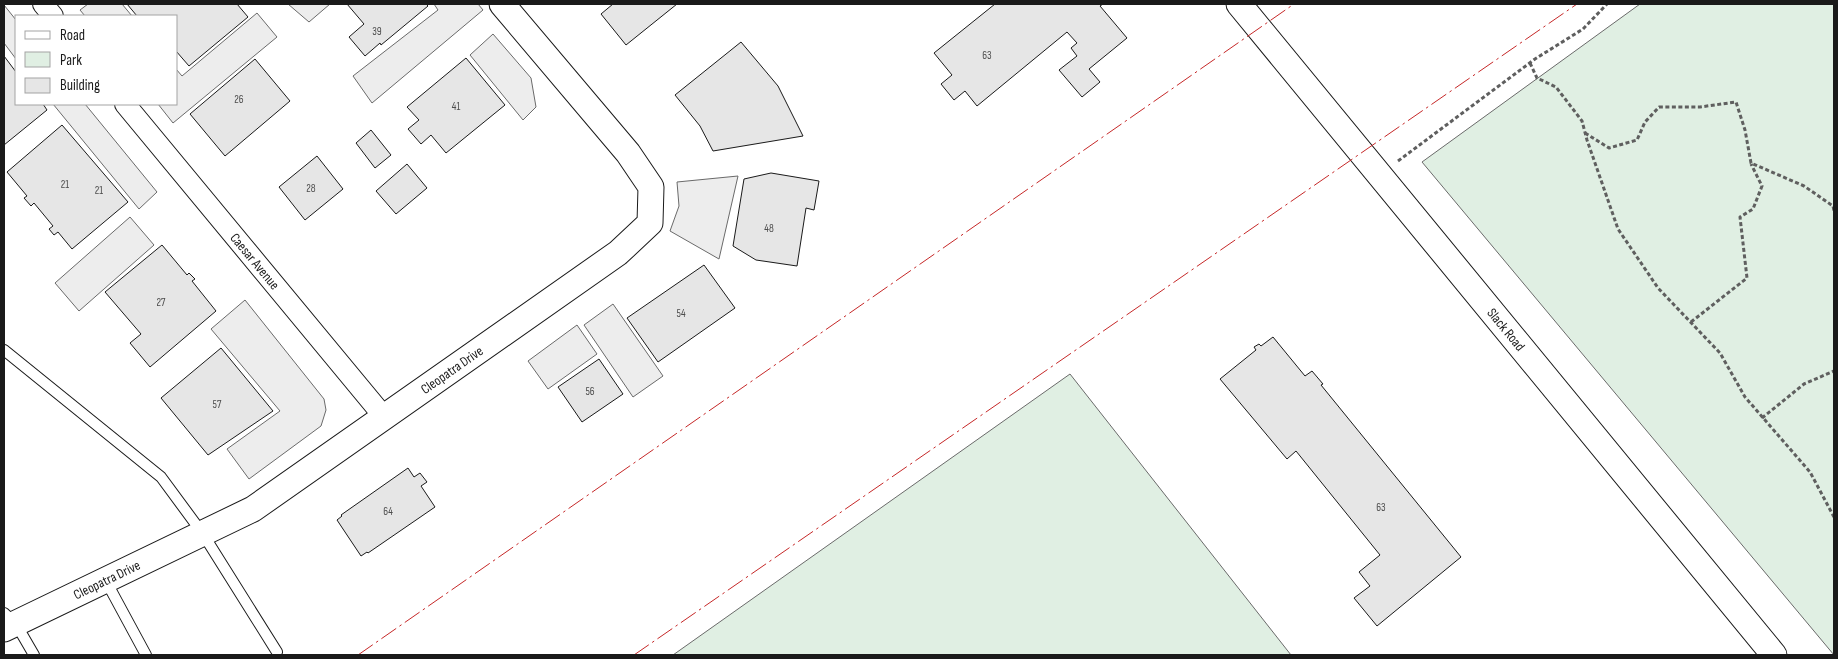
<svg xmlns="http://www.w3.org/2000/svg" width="1838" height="659" font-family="'Sofia Sans Condensed',sans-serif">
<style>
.green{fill:#e0efe3;stroke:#6a6a6a}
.parking{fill:#ededed;stroke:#6a6a6a}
.building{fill:#e6e6e6;stroke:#1a1a1a}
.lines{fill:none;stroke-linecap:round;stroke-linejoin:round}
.service-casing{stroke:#1a1a1a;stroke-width:12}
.minor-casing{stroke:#1a1a1a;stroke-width:22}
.tertiary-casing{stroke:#1a1a1a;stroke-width:27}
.path{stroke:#5f5f5f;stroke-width:3;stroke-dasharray:4 2.5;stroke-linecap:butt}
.service{stroke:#fff;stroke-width:10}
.minor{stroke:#fff;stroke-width:20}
.tertiary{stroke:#fff;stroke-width:25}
.power{stroke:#c62828;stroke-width:1;stroke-dasharray:18 4 2.5 4;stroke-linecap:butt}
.labels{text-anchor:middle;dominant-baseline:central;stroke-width:4;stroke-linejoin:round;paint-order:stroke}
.number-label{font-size:11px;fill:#4d4d4d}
.street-label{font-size:14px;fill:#1a1a1a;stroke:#fff}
</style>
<rect width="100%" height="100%" fill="#fff"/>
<g class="green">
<polygon points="1640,4 1834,4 1834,655 1422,162"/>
<polygon points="1070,374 1291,655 673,655"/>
</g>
<g class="parking">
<polygon points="88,4 122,4 132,16 85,16 80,10"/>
<polygon points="288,4 330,4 309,22"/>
<polygon points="434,4 478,4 483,10 372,103 353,76 438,10"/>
<polygon points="4,5 16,20 16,59 4,43"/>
<polygon points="257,13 277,37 173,123 158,104 176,104 176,69 182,76"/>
<polygon points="493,34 531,78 536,107 523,120 470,55"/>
<polygon points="53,104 85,104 157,192 139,209"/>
<polygon points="738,176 719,259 670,231 679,206 677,182"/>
<polygon points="130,217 154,245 79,311 55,283"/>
<polygon points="245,300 324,399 326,410 321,426 249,479 227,449 280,411 211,329"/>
<polygon points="613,304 663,376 633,397 584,325"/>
<polygon points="577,325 597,354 548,389 528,361"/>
</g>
<g class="building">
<polygon points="127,4 237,4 248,17 189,66 176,51 176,16 137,16"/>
<polygon points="347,4 426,4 428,6 381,45 380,43 365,56 349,37 364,24"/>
<polygon points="613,4 677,4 626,45 601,14"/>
<polygon points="995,4 1103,4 1100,6 1127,38 1089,69 1100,82 1082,97 1059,70 1077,56 1071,48 1077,43 1067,32 977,106 965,91 954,100 941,84 952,75 934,53"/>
<polygon points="741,42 778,86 803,136 713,151 700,126 675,95"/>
<polygon points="4,56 16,72 16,104 43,104 47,110 4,145"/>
<polygon points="466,58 505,105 446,153 431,135 421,144 408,129 419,120 407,107"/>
<polygon points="255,59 290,101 225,156 190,114"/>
<polygon points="62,125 128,202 72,249 58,232 54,235 49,229 53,226 34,203 31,206 24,198 27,196 7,172"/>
<polygon points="371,130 391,155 375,168 356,143"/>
<polygon points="317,156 343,189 305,220 279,187"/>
<polygon points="407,164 427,188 396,214 376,191"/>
<polygon points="771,173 819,181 814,210 806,208 797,266 756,260 733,246 744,179"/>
<polygon points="162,245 187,275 189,273 195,279 192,281 216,311 150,367 130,343 141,334 105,292"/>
<polygon points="704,265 735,308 658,362 627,318"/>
<polygon points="1273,337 1305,376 1312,371 1323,384 1321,385 1461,557 1377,626 1354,598 1370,586 1359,572 1380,555 1296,451 1287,459 1220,379 1256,350 1254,347 1259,344 1261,346"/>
<polygon points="221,348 273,411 208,455 161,398"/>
<polygon points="599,359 623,394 582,422 558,387"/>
<polygon points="408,468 414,477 420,473 427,482 421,486 435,507 368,553 367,552 361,556 337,520 342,516 341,515"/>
</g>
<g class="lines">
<g class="service-casing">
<g id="service">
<polyline points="4,350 161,477 203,534 277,652"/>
<polyline points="106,581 146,655"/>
<polyline points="4,613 16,624 34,655"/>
</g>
</g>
<g class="minor-casing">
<g id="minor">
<polyline points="43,4 53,16"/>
<path id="s1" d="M125,104l260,314"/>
</g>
</g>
<g class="tertiary-casing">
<g id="tertiary">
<path id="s2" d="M1239,4l535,651"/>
<path id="s3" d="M4,629l249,-120 365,-256 32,-30 1,-36 -23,-34 -126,-149"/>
</g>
</g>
<g class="path">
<polyline points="1530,63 1537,78 1556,87 1582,121 1587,140 1618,229 1658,288 1720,353 1745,397 1810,472 1834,517"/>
<polyline points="1585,133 1609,148 1637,140 1645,122 1659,107 1700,107 1736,102 1745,130 1751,163 1804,186 1833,206 1834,211"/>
<polyline points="1398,161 1535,59 1583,29 1607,4"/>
<polyline points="1691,322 1747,278 1740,217 1753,209 1762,186 1751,164"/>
<polyline points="1762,418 1804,384 1834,371"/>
</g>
<use href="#service" class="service"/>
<use href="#minor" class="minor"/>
<use href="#tertiary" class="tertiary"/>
<g class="power">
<polyline points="358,655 1294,4"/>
<polyline points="634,655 1577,4"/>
</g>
</g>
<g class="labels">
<g class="number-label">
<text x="377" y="31">39</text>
<text x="987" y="55">63</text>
<text x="239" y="99">26</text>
<text x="456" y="106">41</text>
<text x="65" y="184">21</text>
<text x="311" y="188">28</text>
<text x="99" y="190">21</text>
<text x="769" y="228">48</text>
<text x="161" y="302">27</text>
<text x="681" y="313">54</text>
<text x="590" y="391">56</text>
<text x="217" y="404">57</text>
<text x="1381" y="507">63</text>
<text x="388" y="511">64</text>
</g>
<g class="street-label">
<text stroke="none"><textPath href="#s1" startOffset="204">Caesar Avenue</textPath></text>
<text stroke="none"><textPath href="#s2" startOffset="421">Slack Road</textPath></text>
<text stroke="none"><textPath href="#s3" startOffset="519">Cleopatra Drive</textPath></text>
<text stroke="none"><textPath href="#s3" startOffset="114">Cleopatra Drive</textPath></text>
</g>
</g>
<rect width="1838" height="659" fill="none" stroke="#1a1a1a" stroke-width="10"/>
<rect x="15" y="15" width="162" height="90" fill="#ffffff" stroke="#a3a3a3"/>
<rect x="25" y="31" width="25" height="8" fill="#ffffff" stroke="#a3a3a3"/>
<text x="60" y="40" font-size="15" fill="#1a1a1a">Road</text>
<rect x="25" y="52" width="25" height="15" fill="#e0efe3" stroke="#a3a3a3"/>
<text x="60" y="65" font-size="15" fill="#1a1a1a">Park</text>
<rect x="25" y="78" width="25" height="15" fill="#e6e6e6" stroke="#a3a3a3"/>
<text x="60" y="90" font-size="15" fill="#1a1a1a">Building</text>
</svg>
